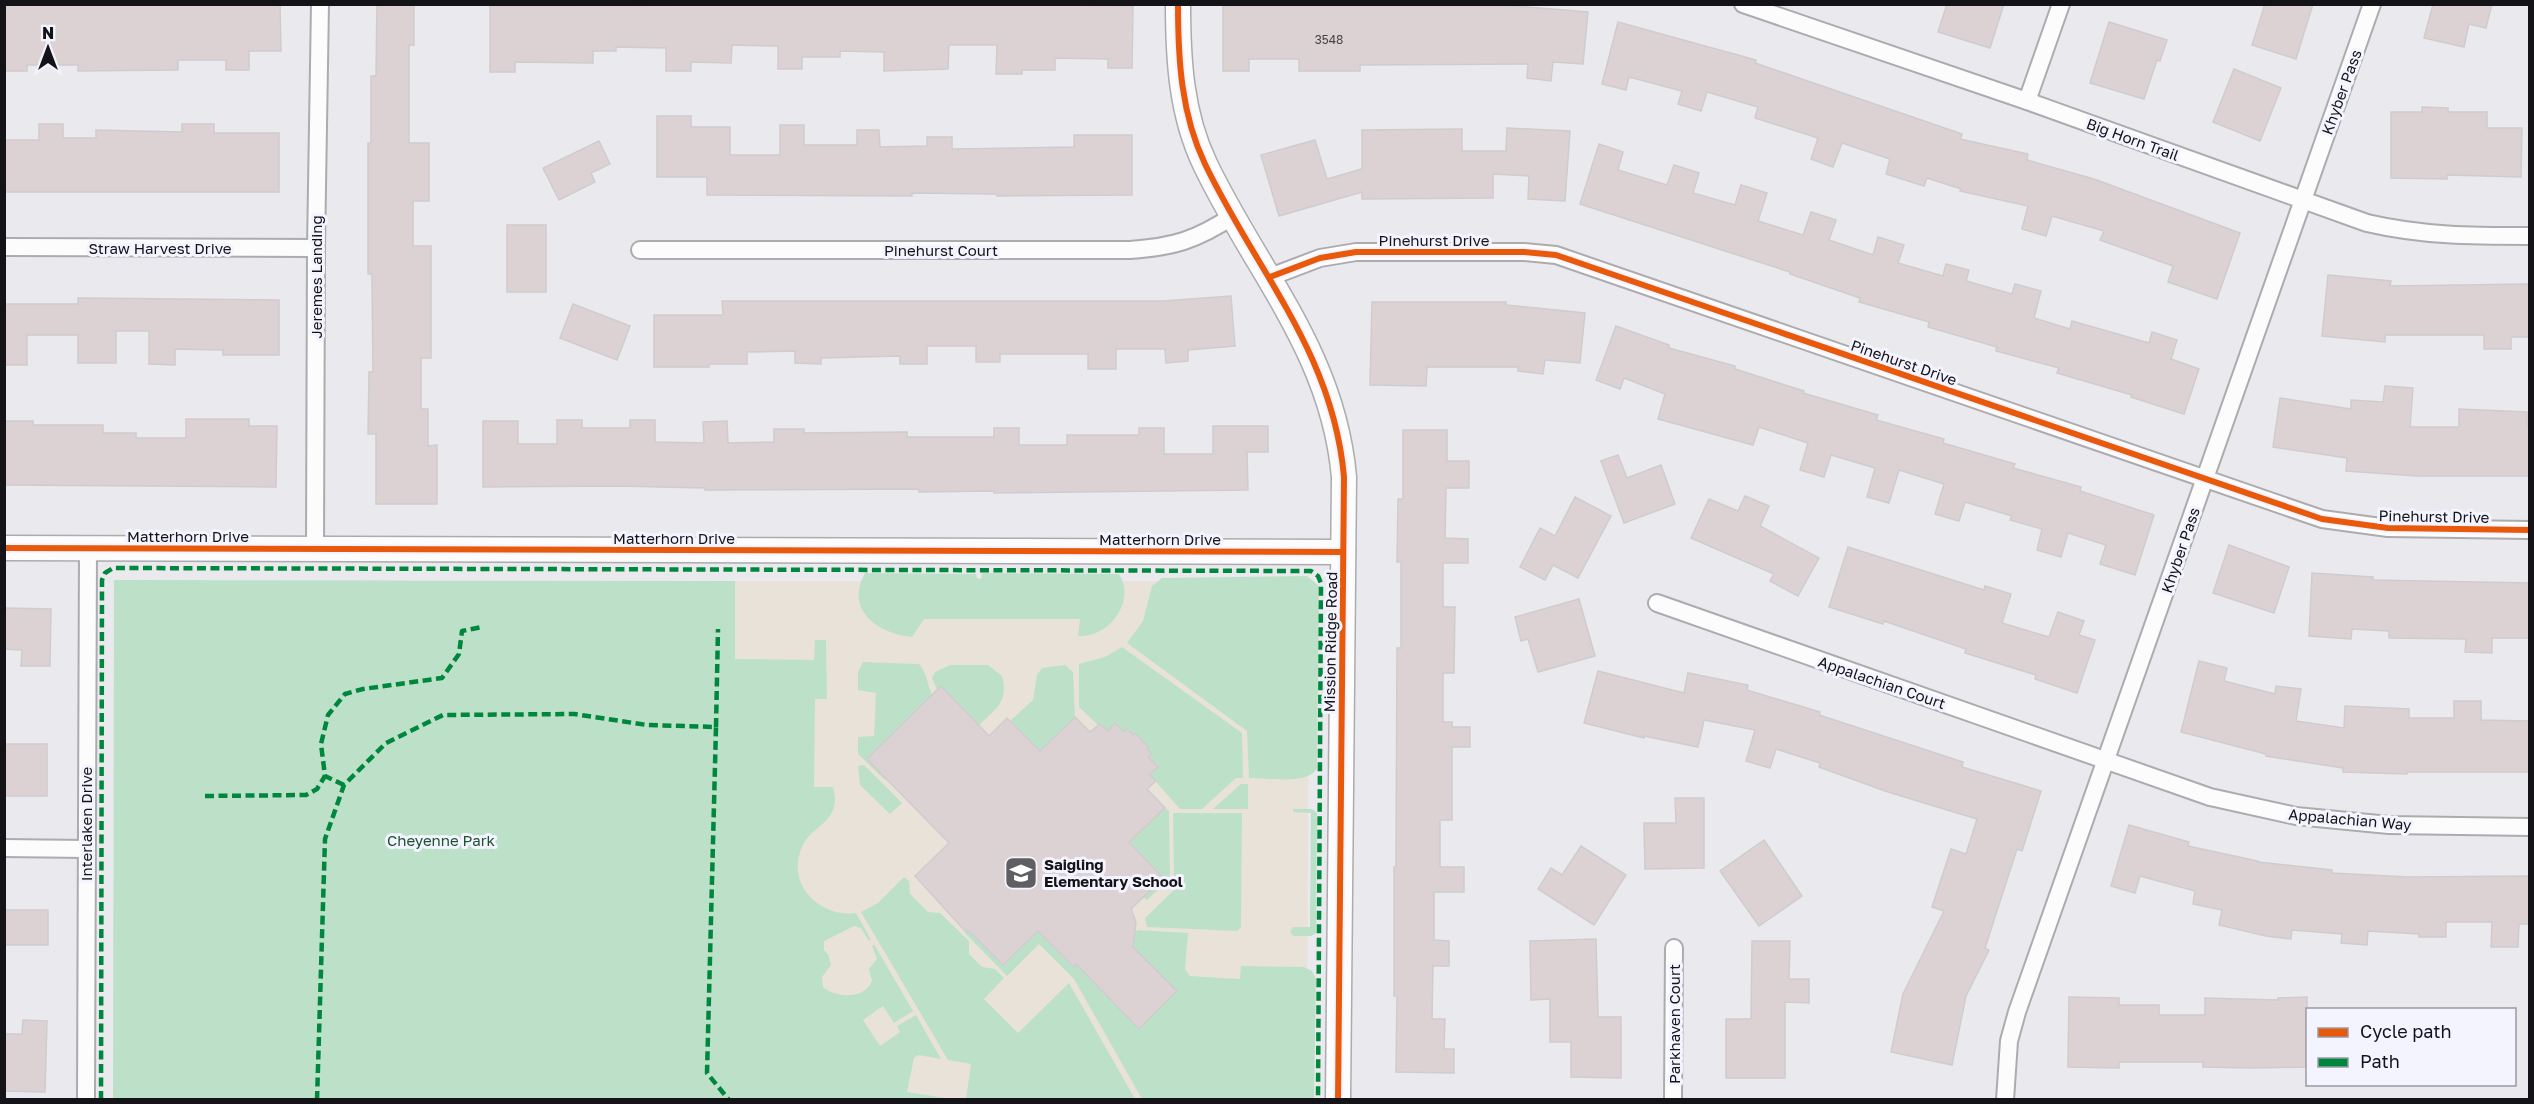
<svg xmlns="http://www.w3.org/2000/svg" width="2534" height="1104" font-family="'Golos Text',sans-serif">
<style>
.education{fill:#e9e2d9}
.green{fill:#bde1c8}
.building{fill:#ddd2d3;stroke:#cfccce;stroke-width:1.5}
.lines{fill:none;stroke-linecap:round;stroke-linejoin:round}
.street-casing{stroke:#acacb0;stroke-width:20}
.secondary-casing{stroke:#acacb0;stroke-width:27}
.street{stroke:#fcfcfc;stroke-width:16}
.secondary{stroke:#fcfcfc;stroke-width:24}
.quiet{stroke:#00873e;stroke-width:4.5;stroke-dasharray:9 4.5;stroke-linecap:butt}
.cycleway-casing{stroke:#f3f4ff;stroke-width:10}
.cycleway{stroke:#e8590c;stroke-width:6}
.labels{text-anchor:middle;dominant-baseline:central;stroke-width:6;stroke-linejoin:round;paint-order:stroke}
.number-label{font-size:12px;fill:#484649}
.street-label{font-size:15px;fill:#141418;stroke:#f3f4ff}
.park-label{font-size:15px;fill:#1d542f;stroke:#f3f4ff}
.poi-label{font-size:15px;font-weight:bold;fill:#141418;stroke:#f3f4ff;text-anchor:start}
</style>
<rect width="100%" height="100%" fill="#e9e9ee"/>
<polygon class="education" points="735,581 1309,581 1307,1099 769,1099 734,1055"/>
<g class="green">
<path d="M865,573l111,1 1,4 4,1 1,-6 137,1c18,27 -11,65 -41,62l2,-17h-156l-12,18c-34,-3 -68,-27 -47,-64z"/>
<path d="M1307,576l12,10 -2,182c-7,17 -51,10 -68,10l-2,-47 -120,-88 16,-22 9,-35 10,-8z"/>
<path d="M114,580l621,1v78l79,1 1,-20h11l1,59h-12l-1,88h19c2,8 3,16 0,23 -6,15 -23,20 -30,35 -19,37 16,73 53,68l15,27 -2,1 -8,-13 -7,-2 -30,15v9l4,4 3,11 -9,12 1,10c13,11 41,13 49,-6l-3,-12 8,-10 -5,-13 2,-2 39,67 -19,12 -11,-17 -20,14 17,26 20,-14 -3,-6 19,-11 25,44 -23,-4 -4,3 -7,34 44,7h-838z"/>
<polygon points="1122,647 1242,733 1243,778 1236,778 1202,809 1180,809 1149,774 1157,767 1148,757 1152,754 1147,749 1148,747 1136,734 1133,735 1128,729 1124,732 1115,723 1108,731 1101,724 1098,725 1079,707 1079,664 1105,657"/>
<path d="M863,662l56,2c8,9 8,20 13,31l-65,64 20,20 -2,1 -27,-26v-17l16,-1 2,-43 -18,-3v-18z"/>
<path d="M950,665h38l14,11c7,25 -6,33 -23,49l-38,-38 -4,3 -5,-12 3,-6z"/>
<polygon points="1065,665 1073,672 1075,717 1040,751 1010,721 1033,700 1037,675 1042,668"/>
<polygon points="864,765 902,803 890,814 860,785 858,766"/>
<polygon points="1241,784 1248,784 1248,809 1213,809"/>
<polygon points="1165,808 1169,811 1170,875 1167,881 1147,900 1144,897 1163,878 1129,842"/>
<polygon points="1293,809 1312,809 1317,813 1316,933 1311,936 1294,936 1290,932 1293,927 1310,927 1311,813 1293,812"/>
<polygon points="1173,813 1242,813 1241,927 1237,931 1147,927 1145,918 1174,890"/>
<polygon points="904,877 909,881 910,894 928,912 940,913 969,941 969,954 982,967 995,969 1004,978 984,999 1018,1033 1069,983 1135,1099 966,1099 971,1064 948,1060 861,912 878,903"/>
<polygon points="1137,930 1188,933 1185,969 1190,976 1240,979 1241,966 1304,967 1312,971 1316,979 1314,1099 1142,1099 1074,979 1039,944 1007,976 965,933 969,931 1003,965 1038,931 1073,967 1076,964 1139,1028 1177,991 1129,943"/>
</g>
<g class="building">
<polygon points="4,4 280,4 281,51 249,51 249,70 226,70 226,60 178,60 178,70 78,71 78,65 27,65 27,71 4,71"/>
<polygon points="377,4 414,4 414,45 409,45 409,143 429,143 429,201 413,201 413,246 431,246 431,358 421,358 421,409 428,409 428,446 437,445 437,504 376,504 376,434 368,434 369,372 373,372 372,274 368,274 368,143 371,143 371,76 376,76"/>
<polygon points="984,4 1133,6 1132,68 1108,68 1108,59 1055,58 1055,70 1022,70 1022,74 996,74 997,45 949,45 948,69 884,71 884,52 840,51 840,57 802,57 802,69 778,69 778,46 732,45 731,63 691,62 691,71 666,71 666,48 616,47 616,51 593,51 593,63 515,62 515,72 490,72 490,6"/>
<polygon points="1947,4 2004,4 1990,48 1938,32"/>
<polygon points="2265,4 2313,4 2296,59 2252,45"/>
<polygon points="2433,4 2492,4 2486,28 2469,24 2464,47 2424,38"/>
<polygon points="1223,6 1514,6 1588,12 1583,64 1553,62 1551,81 1527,78 1528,64 1360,65 1360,71 1299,71 1299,59 1249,59 1249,71 1223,71"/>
<polygon points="1618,22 1756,60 1755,63 1962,134 1960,139 2028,154 2027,160 2094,179 2240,233 2217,299 2168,282 2173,266 2100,240 2104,231 2052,216 2046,236 2022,229 2028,206 1960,191 1961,189 1927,178 1924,186 1886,174 1890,159 1842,143 1833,167 1811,159 1818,138 1755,118 1758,107 1707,92 1701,111 1678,104 1682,91 1629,77 1626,90 1602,84"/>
<polygon points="2109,22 2167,40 2160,61 2157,60 2144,99 2090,83"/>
<polygon points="2234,69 2281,88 2260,141 2213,122"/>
<polygon points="2422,107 2448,108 2448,112 2487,112 2487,128 2522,128 2521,177 2447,175 2447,179 2391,178 2391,112 2422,112"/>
<polygon points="657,116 691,116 691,127 730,127 730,155 780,155 780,125 804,125 804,145 857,145 857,130 879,130 880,147 927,146 927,137 952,137 952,149 1074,147 1074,135 1132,135 1132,195 997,196 997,194 912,193 912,196 707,195 707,177 657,177"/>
<polygon points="39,124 63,124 63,138 96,138 96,130 182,132 182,124 214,124 214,133 279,133 279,192 4,192 4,140 39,140"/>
<polygon points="1507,128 1570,131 1565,201 1528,199 1529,176 1493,174 1493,198 1362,199 1362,192 1279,216 1261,155 1315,140 1327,179 1362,169 1362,130 1462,129 1462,151 1506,151"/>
<polygon points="599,141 610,164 591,173 595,182 559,200 543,168"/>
<polygon points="1599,144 1623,152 1618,170 1667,185 1674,165 1699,173 1693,193 1735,205 1741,185 1767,193 1758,221 1803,235 1811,212 1836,220 1829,240 1873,255 1878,237 1904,245 1898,263 1943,276 1946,264 1969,270 1966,281 2012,294 2015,284 2041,291 2034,318 2070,329 2072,321 2149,343 2152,332 2177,340 2171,359 2199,369 2184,414 2131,397 2132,395 2057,373 2059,368 1996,351 1997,347 1928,327 1929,322 1859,302 1860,298 1790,274 1790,272 1580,204"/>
<rect x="507" y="225" width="39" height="67"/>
<polygon points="2328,275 2391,281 2390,286 2529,284 2529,337 2511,337 2511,349 2484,349 2484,335 2385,335 2385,342 2322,336"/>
<polygon points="1231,296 1235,346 1188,350 1188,361 1166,363 1165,349 1116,349 1116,369 1088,369 1088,354 1000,354 1000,362 976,362 976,346 927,346 927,364 900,364 900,356 821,358 821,364 795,363 795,351 747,352 747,364 709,364 709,367 654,367 654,315 723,315 722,301 1163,301"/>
<polygon points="78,298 279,300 279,355 223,355 223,350 175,349 175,365 149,364 149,331 116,331 116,363 78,363 78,335 27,335 27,365 4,365 4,304 78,304"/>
<polygon points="1372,302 1506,302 1506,305 1585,313 1580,363 1545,360 1543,374 1518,371 1518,367 1427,367 1426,386 1370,385"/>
<polygon points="573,304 630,326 617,360 560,338"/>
<polygon points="1616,326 1669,345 1669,348 1735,366 1735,369 1804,391 1803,393 1878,415 1876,420 1944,439 1943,443 2015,464 2013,468 2081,487 2080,491 2154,515 2135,575 2100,564 2106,545 2068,533 2061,557 2037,550 2042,529 2010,520 2012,516 1965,502 1959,521 1935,514 1944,484 1899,470 1889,503 1867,497 1875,468 1831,455 1824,477 1800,470 1808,443 1759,427 1753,445 1658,419 1665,394 1624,378 1620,389 1596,380"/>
<polygon points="2385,386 2413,388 2410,427 2459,427 2459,409 2527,412 2527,426 2529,426 2529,476 2417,476 2346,471 2347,458 2273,447 2280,398 2351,409 2351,400 2383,402"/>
<polygon points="186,419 249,419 249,426 277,426 276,487 4,485 4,421 33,421 33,425 103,425 103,433 136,433 136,438 186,438"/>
<polygon points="557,420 582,420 582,428 630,428 630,420 655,420 655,442 704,443 703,422 727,421 728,443 774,442 774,429 804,429 804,433 907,432 907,437 994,437 994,428 1019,428 1019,445 1067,445 1067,435 1139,435 1139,428 1164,428 1164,454 1213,454 1213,426 1268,426 1268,452 1247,452 1248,490 994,493 994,491 919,492 919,489 705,490 705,488 617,486 483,487 483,421 518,421 518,444 557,444"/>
<polygon points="1403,430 1447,430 1447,461 1469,461 1469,488 1446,488 1445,538 1468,539 1468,563 1443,563 1443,607 1455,607 1454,673 1443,673 1443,722 1452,722 1452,727 1470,727 1470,747 1452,747 1452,820 1440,820 1440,867 1464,867 1464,892 1434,892 1434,940 1449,941 1449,966 1433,966 1432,1019 1445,1019 1444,1049 1454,1049 1454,1073 1396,1072 1397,996 1394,996 1394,867 1396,867 1397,648 1401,648 1401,562 1397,562 1398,499 1403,499"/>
<polygon points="1618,455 1627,478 1661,465 1675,504 1624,523 1601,461"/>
<polygon points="1745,496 1769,506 1760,526 1819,558 1798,596 1770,581 1774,574 1691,538 1709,499 1738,511"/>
<polygon points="1575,497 1611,516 1578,578 1553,565 1545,580 1520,567 1540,528 1555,536"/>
<polygon points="2229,545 2289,567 2274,613 2213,593"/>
<polygon points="1848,547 1984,590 1985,586 2011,594 2002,623 2049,637 2058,612 2084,621 2079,635 2095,640 2077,693 2035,679 2036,675 1965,653 1966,649 1884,621 1883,624 1829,607"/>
<polygon points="2312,573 2373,577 2373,580 2529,583 2529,638 2492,638 2492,653 2465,652 2466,639 2389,638 2389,631 2352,629 2351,639 2309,636"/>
<polygon points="1579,599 1595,656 1538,672 1528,639 1521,641 1515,617"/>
<polygon points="4,608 51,609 50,666 21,666 22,650 4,649"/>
<polygon points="2199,661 2227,668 2224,681 2275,694 2276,686 2301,689 2296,721 2344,728 2345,706 2409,709 2409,718 2454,718 2454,701 2481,701 2481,720 2529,721 2529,772 2407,772 2407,774 2343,772 2343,768 2266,756 2266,754 2181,732"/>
<polygon points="1598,671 1684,693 1688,673 1748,685 1747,690 1820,712 1819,715 1963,762 1962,767 2041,791 2022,851 2017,849 1985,948 1989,950 1966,996 1952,1065 1891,1052 1903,994 1944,911 1932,907 1951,849 1966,854 1977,819 1888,792 1819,767 1820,763 1776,749 1770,768 1746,761 1755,730 1704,720 1698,747 1644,736 1644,738 1584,723"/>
<polygon points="941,686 989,736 1007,718 1040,751 1075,717 1090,732 1100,724 1108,731 1115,723 1124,732 1127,729 1133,735 1135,733 1148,747 1147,749 1152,754 1148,757 1158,767 1149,774 1156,781 1147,789 1165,808 1129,842 1163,878 1131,909 1136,922 1133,947 1177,991 1139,1029 1076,964 1074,967 1038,931 1003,965 969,931 966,932 915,876 949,843 867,759"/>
<rect x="4" y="744" width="43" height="52"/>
<polygon points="1675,798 1704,798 1704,868 1645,869 1644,823 1676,823"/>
<polygon points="2129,825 2189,842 2188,846 2258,861 2258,862 2332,870 2332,873 2408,877 2529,876 2529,924 2519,924 2518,947 2491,947 2492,922 2446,922 2446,937 2419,937 2419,934 2368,931 2367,945 2341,943 2342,934 2292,930 2291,939 2266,936 2219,925 2222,910 2193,904 2195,891 2140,876 2135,893 2111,886"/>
<polygon points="1764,840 1802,896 1759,926 1720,871"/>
<polygon points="1581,846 1626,875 1594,925 1538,889 1551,868 1562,875"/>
<rect x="4" y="910" width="44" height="35"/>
<polygon points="1596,939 1598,1017 1621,1017 1621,1078 1571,1077 1571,1042 1550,1042 1550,999 1531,1000 1530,941"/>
<polygon points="1752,941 1790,941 1789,979 1809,979 1809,1003 1785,1002 1785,1078 1726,1078 1726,1019 1751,1019"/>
<polygon points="2069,997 2119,998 2119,1005 2159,1005 2159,1015 2205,1015 2205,998 2278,1000 2278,998 2307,997 2307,1067 2252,1068 2203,1067 2203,1062 2119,1062 2119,1068 2068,1067"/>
<polygon points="23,1020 47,1021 45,1092 4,1091 4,1034 22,1034"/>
</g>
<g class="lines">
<g class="street-casing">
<g id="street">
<path d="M1743,4l284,97 340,122c56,13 105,13 163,13"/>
<polyline points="2027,101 2061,4"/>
<polyline points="4,247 316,248"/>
<path d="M640,250h490c44,-3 66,-10 103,-34"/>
<polyline points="1270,277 1320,258 1356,252 1524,252 1556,255 2322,519 2388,528 2530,530"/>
<polyline points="315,549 316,248 320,4"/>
<polyline points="1657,603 2210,797 2296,816 2389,825 2530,827"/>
<polyline points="4,848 86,849"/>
<polyline points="86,1100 88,548"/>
<polyline points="1673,1100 1674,948"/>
<polyline points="2005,1100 2009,1041 2017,1012 2372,4"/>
</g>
</g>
<g class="secondary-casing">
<g id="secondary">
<path d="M1178,4c0,55 3,110 27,160 51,107 128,188 139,313l-6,623"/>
<polyline points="4,548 1343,552"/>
</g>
</g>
<use href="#street" class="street"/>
<use href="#secondary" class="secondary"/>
<g class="quiet">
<polyline points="716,727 718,629"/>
<polyline points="344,785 325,776 321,744 328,715 345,694 363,689 442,678 459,654 462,631 482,627"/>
<polyline points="205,796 306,795 317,789 325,776"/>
<polyline points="101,1100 102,580 105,573 113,568 1311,571 1318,576 1321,583 1318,1100"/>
<polyline points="317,1100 325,839 344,785 386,743 443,715 574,714 647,725 716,727 707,1073 729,1100"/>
</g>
<g class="cycleway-casing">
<g id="cycleway">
<path d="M1178,4c0,55 3,110 27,160 51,107 128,188 139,313l-6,623"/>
<polyline points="1270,277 1320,258 1356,252 1524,252 1556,255 2322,519 2388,528 2530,530"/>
<polyline points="4,548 1343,552"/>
</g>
</g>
<use href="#cycleway" class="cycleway"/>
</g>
<defs>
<g id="school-square" transform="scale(1.725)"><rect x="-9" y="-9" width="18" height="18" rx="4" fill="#5f5f63" stroke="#f3f4ff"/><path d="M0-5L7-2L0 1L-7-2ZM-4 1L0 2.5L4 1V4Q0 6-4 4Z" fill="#fff"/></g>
</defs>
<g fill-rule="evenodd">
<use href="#school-square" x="1021" y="873"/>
</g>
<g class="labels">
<g class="number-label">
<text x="1329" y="39">3548</text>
</g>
<g class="street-label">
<text transform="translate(2341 92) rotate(-70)">Khyber Pass</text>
<text transform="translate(2133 139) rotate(20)">Big Horn Trail</text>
<text x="1434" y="240">Pinehurst Drive</text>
<text x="160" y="248">Straw Harvest Drive</text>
<text x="941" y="250">Pinehurst Court</text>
<text transform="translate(316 277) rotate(-90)">Jeremes Landing</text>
<text transform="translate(1904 362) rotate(19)">Pinehurst Drive</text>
<text transform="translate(2434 516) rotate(1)">Pinehurst Drive</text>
<text x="188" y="536">Matterhorn Drive</text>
<text x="674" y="538">Matterhorn Drive</text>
<text x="1160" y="539">Matterhorn Drive</text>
<text transform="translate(2180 550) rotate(-71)">Khyber Pass</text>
<text transform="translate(1330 642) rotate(-89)">Mission Ridge Road</text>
<text transform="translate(1882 682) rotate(19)">Appalachian Court</text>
<text transform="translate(2350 819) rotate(5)">Appalachian Way</text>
<text transform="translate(86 824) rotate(-90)">Interlaken Drive</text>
<text transform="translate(1674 1024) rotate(-90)">Parkhaven Court</text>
</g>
<g class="park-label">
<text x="441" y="840">Cheyenne Park</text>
</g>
<g class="poi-label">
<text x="1044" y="864">Saigling<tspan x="1044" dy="17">Elementary School</tspan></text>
</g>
</g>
<rect width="2534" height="1104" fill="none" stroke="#141418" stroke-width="12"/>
<rect x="2306" y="1008" width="210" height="78" fill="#f3f4ff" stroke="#9a9aa3" stroke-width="1.5"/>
<rect x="2318" y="1028" width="30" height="9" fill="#e8590c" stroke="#9a9aa3" stroke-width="1.5"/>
<text x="2360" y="1038" font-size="18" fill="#141418">Cycle path</text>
<rect x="2318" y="1058" width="30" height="9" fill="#00873e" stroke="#9a9aa3" stroke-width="1.5"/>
<text x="2360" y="1068" font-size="18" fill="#141418">Path</text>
<g transform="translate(48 48)" stroke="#f3f4ff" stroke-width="4.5" paint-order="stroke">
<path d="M0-4.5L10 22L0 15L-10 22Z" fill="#141418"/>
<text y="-9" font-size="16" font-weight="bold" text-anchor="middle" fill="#141418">N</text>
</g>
</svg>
